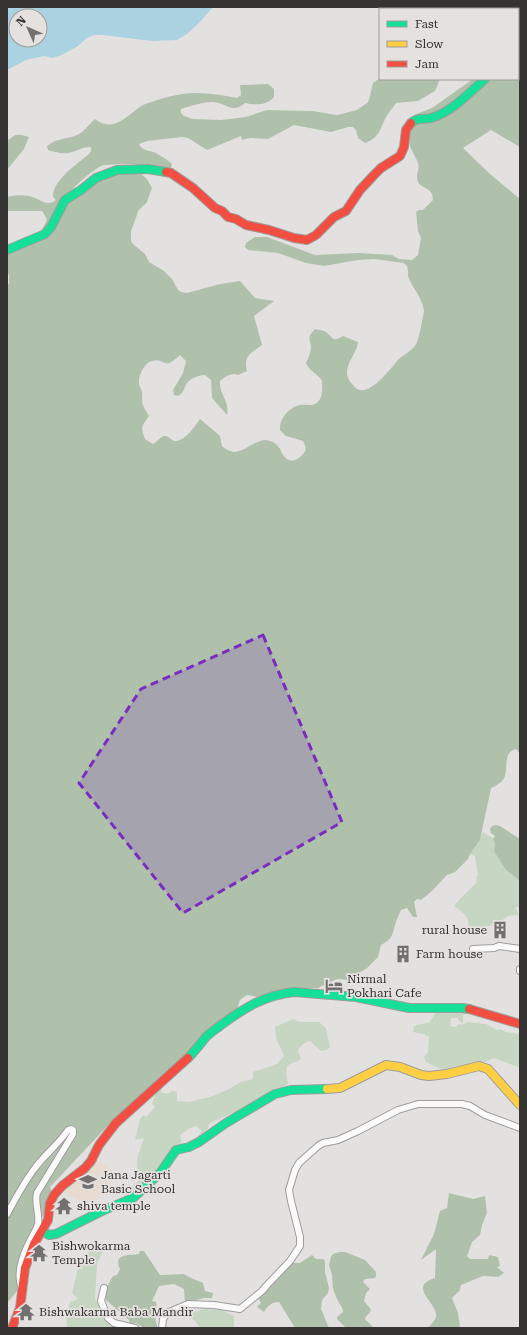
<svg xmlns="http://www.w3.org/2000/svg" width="527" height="1335" font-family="'Roboto Serif',serif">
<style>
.education{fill:#e6dad1}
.green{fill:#c7d6c3}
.forest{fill:#b0c1ab}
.water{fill:#abd2e1;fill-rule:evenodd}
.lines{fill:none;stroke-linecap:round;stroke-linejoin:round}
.street-casing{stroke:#9e9d9c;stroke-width:8}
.fast-casing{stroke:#9e9d9c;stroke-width:10}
.slow-casing{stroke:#9e9d9c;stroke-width:10}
.jam-casing{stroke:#9e9d9c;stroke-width:10}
.street{stroke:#fbfafa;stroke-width:6}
.fast{stroke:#16e098;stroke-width:8}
.slow{stroke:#ffcf43;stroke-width:8}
.jam{stroke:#f24e42;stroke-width:8}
.marked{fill:#7b2cbf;fill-opacity:0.2;stroke:#7b2cbf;stroke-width:3;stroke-dasharray:8 5;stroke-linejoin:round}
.labels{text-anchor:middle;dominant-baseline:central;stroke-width:3.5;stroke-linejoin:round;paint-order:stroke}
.poi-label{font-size:12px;fill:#363433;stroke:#e4e1df;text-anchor:start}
</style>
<rect width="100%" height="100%" fill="#e3e1e0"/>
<polygon class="education" points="96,1160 107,1165 117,1176 93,1201 90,1200 82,1208 78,1200 57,1188"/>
<g class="green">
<path d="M482,832l11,6 13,32 14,11v26h-5l4,8 -11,1 -7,5 -9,3 -1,2h-5l-3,2 -4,-2 -10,4c0,-14 -4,-16 -15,-24l5,-6 18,-18 -1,-4 2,-3 -3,-19 -5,-2 10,-14z"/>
<path d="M443,1012h13l11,1 -4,2v8l-5,-3v-2h-7l-1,8 6,1 3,-3 3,1 5,-3 19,2 11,6 3,-1 6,3 14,2v30l-2,3 -24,-9c-8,4 -10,4 -18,6 -6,1 -12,4 -18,5 -11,2 -23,-1 -33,-8l-1,-4 4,-5 1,-15 -6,-3 -10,-2 1,-6 16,-4 5,-9z"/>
<path d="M293,1019l7,3h19l7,6 4,19 -3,3 -6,1 -11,-10c-4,1 -12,5 -12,11 1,2 2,4 3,6 -3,4 -5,4 -9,5 -9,3 -5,14 -4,21l-27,16 -51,23 -7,15 -17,8 10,-8 6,-7 -6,-5 -6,2 -10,7 2,10c-16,18 -33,41 -57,50l13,-14 -1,-23 7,-20 -9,2 5,-21 3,-4 3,2 9,-10 -3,-4c3,-7 3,-13 9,-18l1,8h7l3,-2 5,1v9l11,1 22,-5 17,-7 14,-8 12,-3v-7l24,-8 7,-8 -8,-18 -1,-11z"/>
<polygon points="95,1244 106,1244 97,1264 95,1299 105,1317 126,1328 69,1328 67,1327 66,1318 70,1302 78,1299 72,1293 78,1269 86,1255"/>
<polygon points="204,1309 221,1310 234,1316 234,1328 200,1328 195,1321 187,1314"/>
</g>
<g class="forest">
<polygon points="475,7 520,7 520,54 518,52 518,9 458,9"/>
<path d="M518,70l2,1v76l-29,-17 -28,18 27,26 30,25v555l-4,-5c-13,3 -8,18 -11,27 -2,6 -9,10 -14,12l-11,52 -10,14 -2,5 -13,13 -8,3 -16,17 -10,8 -4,-1 -3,3 3,15h-4l-6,-9 -6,2c-2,5 -5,10 -6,15 -3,11 -3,14 -14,20l-3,12 -11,11 -19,12 -11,-1 -19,9h-24l-37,9 -10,-2 -7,5 -3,9 -37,31 -19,20 -43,38 -6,7 -18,14 -64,68 2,7 -7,19 -12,15 -5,11 -11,40v12l-10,12v-1018l2,-1v-9l-2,-3v-19c19,-10 32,-12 40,-34l-5,-8h-35v-14c7,-2 15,-2 22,-1 10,2 18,12 27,4l-3,-3c-1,-16 24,-33 36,-43l2,-3v-4c-8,-1 -15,5 -23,6 -7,1 -13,-1 -20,-3l-1,-4c11,-9 20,-6 30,-11 7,-3 12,-11 18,-16 3,2 7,5 11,5 14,3 26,-13 37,-19 7,-3 14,-5 21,-7 26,-8 47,-5 73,0l4,-3 -1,-10 28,-1 6,5v8c-7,9 -19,8 -29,6 -14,12 -18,-1 -33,-1 -10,0 -21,4 -31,7v4l3,3 9,3 28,1 25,-3 21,-7 45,1 25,4 20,-5 10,-7 2,-3 4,-17 7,-5v1h60l-5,12 -17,10 -22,2c-2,4 -6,7 -8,11 -8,12 -7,24 -23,29l-7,-5 -2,-8 -3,-3h-5l-17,5 -37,-7 -26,14 -18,-1 -8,2 -1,-4 -34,14 -19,-12 -6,-1 -35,4 -8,3c3,7 10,6 17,9 5,3 12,7 16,11l-1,4c-10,8 -21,-2 -32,-3 -6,-1 -34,-1 -38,1 -11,6 -24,18 -33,28l42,-20 29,-2 8,7 5,9 -5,14 -9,9 -1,4 -6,16v10l2,3 12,10 4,8 15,9 8,8 6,11 3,2 6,1 33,-9 20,-3 15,17 19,3 -20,15 8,29c-11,8 -19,11 -15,26l-9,4c-6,-3 -13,2 -18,6 -1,14 10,20 7,34l-15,-17 -1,-18 -6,-5c-6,0 -14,3 -18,8 -3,5 -3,10 -9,13l-4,-1 -1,-5 10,-17 3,-12 -6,-6c-18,17 -14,2 -28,6 -8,2 -14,15 -13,23 0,3 3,5 3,8 1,5 -1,9 1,13 1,4 4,7 6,11 -7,11 -9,9 -4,23l8,5c4,-2 7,-7 11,-8 5,-1 7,5 12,5 10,-1 19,-15 24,-22l20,17 2,10c17,15 25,-3 42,-6 4,0 11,2 14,6 3,3 3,7 6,10 6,9 15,3 20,-3 3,-4 1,-8 -1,-12l-17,-5 -6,-6c-1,-11 9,-23 20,-25 8,-1 14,3 20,-6 3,-5 2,-13 2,-18 -4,-7 -13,-10 -16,-18 2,-4 5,-11 5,-16 -1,-10 -5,-8 4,-18 4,1 9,1 12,4 7,6 6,9 16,3l15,6c-1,11 -11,19 -11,31 0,5 4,10 7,13 12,16 36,-17 44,-26 6,-6 13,-8 18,-16 4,-8 6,-24 8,-33 -2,-15 -12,-23 -16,-35 0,-3 0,-7 -1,-10l-3,-3 -30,-4 -16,1 -34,6 -18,-3 -28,-10 -30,-3 -3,-3 1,-4 9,-6h12l48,18 44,-2 33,2 7,4 13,1 6,-5 3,-17 -3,-7 -2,-19 3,-2h4l10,-10c0,-13 -10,-10 -15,-18 -3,-6 2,-13 0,-19 -2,-6 -6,-11 -8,-17 -2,-8 1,-19 2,-28l2,-3 18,-7 41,-29h45z"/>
<polygon points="15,135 22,135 29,137 24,149 7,170 7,141"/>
<polygon points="496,825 500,826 520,839 520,881 506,870 494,851 495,844 493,839 495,836 491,833 490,829 492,826"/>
<path d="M449,1193l24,6 12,-3 2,17 -5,12 -2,10 -8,7 -5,14 3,3h18l1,-4 9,2 2,9 -3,1 7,6 -6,4 -15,-1 -22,9 -1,5 -8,8 6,15 2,15h-32c2,-3 7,-7 8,-11 3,-13 -30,-30 -1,-39l1,-29 -15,11 13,-26 6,-23 7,-3z"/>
<path d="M140,1251h4l16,24 24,-1 7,4 12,5 2,8 8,2 -1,5h-8l-19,5 -1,-14 -10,-5 -15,2 -7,15 4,1c2,11 -4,13 2,26h-14l-8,-5 -6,2 -1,-5 -23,-20c-1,-10 2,-16 7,-24l4,-1 3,-6c-1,-2 -2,-4 -2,-7 0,-8 15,-7 21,-8z"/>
<path d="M339,1252h6l20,8 11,12v4l-1,2 -10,1 -2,3 7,7 -4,4 -2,8 5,6 2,3c-1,4 -6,6 -6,9l9,9h-28l-9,-9v-2l6,-5v-2l-6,-11 -4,-10 -1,-14 -3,-10 2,-8 2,-3z"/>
<path d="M312,1255l4,4h7l2,2v11l4,16 -1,5 -6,7 -1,9 8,19h-34l-16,-26c-7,0 -12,4 -15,10l-7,-5 4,-4 -3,-6 33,-34h9z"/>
</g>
<path class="water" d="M11,7h202l-13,15 -13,12 -10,6 -25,1 -49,-6h-9l-7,3 -9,8 -16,9 -10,3 -8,-2 -18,4 -19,10v-61zM16,16h24v24h-24z"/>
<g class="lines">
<g class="street-casing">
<g id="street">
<polyline points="518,62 520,64"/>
<polyline points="473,949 494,948 499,946 520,949"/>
<polyline points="520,969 520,971"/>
<path d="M7,1214c9,-16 17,-32 28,-46 10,-14 24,-24 33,-38l3,-1 2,1v4l-36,59c-3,10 3,21 1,31 -1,4 -3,8 -5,11 -8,15 -17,34 -12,51"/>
<polyline points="104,1288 101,1301 108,1318 114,1323 135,1328"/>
<polyline points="162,1328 163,1319 167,1313 188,1304 214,1305 240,1309 262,1291 269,1283 290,1261 300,1246 300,1237 291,1201 289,1190 295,1170 299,1163 318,1146 323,1143 338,1140 358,1131 398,1110 418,1104 462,1104 470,1106 485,1115 520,1128"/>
</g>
</g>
<g class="fast-casing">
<g id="fast">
<path d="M411,123c6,-6 13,-3 20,-5 21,-6 38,-25 54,-39"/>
<polyline points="7,250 45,234 51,227 65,200 81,190 96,178 117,170 148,169 166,172"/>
<path d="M188,1058c7,-7 12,-14 18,-21 5,-5 10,-8 15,-12 23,-17 44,-30 73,-33l62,5 53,11h54l6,1"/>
<polyline points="42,1231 49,1235 56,1234 102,1211 133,1198 160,1173 176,1150 189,1147 199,1142 226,1123 275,1094 291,1090 327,1089"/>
</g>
</g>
<g class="slow-casing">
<polyline id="slow" points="327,1089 340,1088 386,1065 400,1067 421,1075 429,1076 447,1074 479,1066 488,1069 520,1105"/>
</g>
<g class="jam-casing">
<g id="jam">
<polyline points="166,172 171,173 193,188 215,208 222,211 228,217 236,219 246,225 269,230 294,238 307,240 316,235 334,217 346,211 360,190 374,175 381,168 400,156 404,147 406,130 411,123"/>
<polyline points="469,1009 520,1024"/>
<polyline points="12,1328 20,1308 25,1268 34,1244 48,1220 50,1203 54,1195 62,1186 85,1168 91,1161 99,1145 116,1123 188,1058"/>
</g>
</g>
<use href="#street" class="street"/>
<use href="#fast" class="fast"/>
<use href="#slow" class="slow"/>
<use href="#jam" class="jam"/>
</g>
<path class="marked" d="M263,635l79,187 -159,91 -104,-130 62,-94z"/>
<defs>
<g id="building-bare" transform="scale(1.38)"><path d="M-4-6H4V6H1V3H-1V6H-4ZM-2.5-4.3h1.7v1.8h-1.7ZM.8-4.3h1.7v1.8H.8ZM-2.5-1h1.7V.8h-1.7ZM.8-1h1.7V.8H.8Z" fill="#737170" stroke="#e4e1df" stroke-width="2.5" paint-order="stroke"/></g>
<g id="hotel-bare" transform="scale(1.38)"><path d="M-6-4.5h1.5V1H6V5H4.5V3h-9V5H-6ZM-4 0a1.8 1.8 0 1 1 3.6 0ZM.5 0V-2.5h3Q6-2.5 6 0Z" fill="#737170" stroke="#e4e1df" stroke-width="2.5" paint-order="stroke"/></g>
<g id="school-bare" transform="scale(1.38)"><path d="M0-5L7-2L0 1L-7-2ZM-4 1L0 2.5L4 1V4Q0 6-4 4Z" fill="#737170" stroke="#e4e1df" stroke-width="2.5" paint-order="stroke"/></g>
<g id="temple-bare" transform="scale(1.38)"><path d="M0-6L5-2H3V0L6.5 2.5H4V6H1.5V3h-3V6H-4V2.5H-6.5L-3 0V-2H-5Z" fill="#737170" stroke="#e4e1df" stroke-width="2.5" paint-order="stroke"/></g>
</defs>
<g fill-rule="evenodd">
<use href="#building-bare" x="500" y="930"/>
<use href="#building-bare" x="403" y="954"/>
<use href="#hotel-bare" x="334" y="986"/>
<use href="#school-bare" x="88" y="1182"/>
<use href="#temple-bare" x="64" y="1206"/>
<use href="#temple-bare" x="39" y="1253"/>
<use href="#temple-bare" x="26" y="1312"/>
</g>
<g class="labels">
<g class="poi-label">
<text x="487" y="930" text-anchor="end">rural house</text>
<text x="416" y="954">Farm house</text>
<text x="347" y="979">Nirmal<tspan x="347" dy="14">Pokhari Cafe</tspan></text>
<text x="101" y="1175">Jana Jagarti<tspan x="101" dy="14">Basic School</tspan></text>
<text x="77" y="1206">shiva temple</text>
<text x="52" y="1246">Bishwokarma<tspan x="52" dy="14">Temple</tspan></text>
<text x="39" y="1312">Bishwakarma Baba Mandir</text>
</g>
</g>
<rect width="527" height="1335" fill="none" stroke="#363433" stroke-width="16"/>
<rect x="379" y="8" width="140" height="72" fill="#e4e1df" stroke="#9e9c9a"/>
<rect x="387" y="21" width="20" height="6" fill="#16e098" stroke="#9e9c9a"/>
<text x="415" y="28" font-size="12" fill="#363433">Fast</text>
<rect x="387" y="41" width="20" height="6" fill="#ffcf43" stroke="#9e9c9a"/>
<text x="415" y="48" font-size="12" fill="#363433">Slow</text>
<rect x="387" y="61" width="20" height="6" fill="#f24e42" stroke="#9e9c9a"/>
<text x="415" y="68" font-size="12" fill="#363433">Jam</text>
<g transform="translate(28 28) rotate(315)"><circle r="19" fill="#e4e1df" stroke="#9e9c9a"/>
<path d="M0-3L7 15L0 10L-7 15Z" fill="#737170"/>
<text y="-6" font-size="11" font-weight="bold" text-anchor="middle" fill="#363433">N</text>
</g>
</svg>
